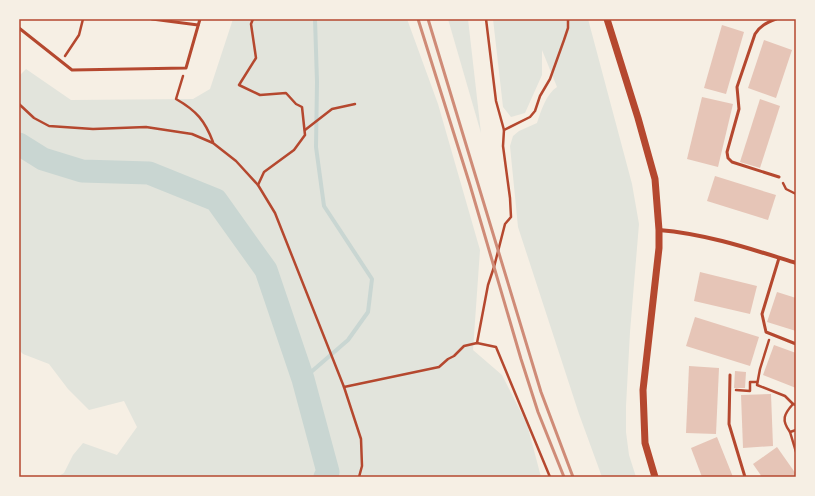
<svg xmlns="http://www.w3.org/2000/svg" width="815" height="496" font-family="'PT Sans',sans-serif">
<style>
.green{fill:#e2e4dc}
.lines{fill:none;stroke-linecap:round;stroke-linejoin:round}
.stream{stroke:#c9d6d2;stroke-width:4}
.river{stroke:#c9d6d2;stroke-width:23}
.building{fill:#e6c5b7}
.path{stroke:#b5482f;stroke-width:2.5}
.service{stroke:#b5482f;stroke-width:3}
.minor{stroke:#b5482f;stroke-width:4}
.tertiary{stroke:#b5482f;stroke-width:7}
.rail{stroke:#cf8b77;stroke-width:3}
.neatline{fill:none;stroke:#b5482f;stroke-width:1.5}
</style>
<rect width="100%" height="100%" fill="#f6efe4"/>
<g class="green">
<polygon points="233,19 407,19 438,104 480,250 473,350 502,375 527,424 541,477 57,477 64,473 73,455 83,443 117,455 137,427 124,401 89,410 68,389 49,364 23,354 19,350 19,76 26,69 71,100 193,99 210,89"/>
<polygon points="448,19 468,19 481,133"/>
<path d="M493,19h95l44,165 7,40 -9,108 -4,74v26l3,23 7,22h-34l-23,-63 -61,-187 -8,-81 3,-10 6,-5 18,-8c4,-12 9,-29 20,-36l-15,-37v25l-17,38 -14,4 -8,-10z"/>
</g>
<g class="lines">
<polyline class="stream" points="303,379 348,340 368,312 372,279 324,206 316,147 317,82 315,19"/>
<polyline class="river" points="19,144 43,159 82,171 149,173 216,200 266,270 303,379 328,472 325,477"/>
</g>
<g class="building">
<polygon points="722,25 744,32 726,94 704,88"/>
<polygon points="764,40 792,50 776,98 748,88"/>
<polygon points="702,97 733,104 718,167 687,159"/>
<polygon points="760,99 780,106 760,168 740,162"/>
<polygon points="715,176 776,195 768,220 707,201"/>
<polygon points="700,272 757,286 750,314 694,301"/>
<polygon points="777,292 796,298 796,331 767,322"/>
<polygon points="695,317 759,337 750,366 686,346"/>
<polygon points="774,345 796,353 796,388 763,375"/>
<polygon points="689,366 719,368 716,434 686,433"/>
<polygon points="735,371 746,372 745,388 734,388"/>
<polygon points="771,394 773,446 743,448 741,395"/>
<polygon points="717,437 733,477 702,477 691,448"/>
<polygon points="777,447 796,474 796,477 762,477 753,464"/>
</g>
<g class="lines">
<g class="path">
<polyline points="253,19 251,24 256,58 239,85 260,95 286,93 296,104 302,107 305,135 294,150 264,172 258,185"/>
<polyline points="65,56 79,35 83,19"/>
<path d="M183,76l-7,23c21,12 29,22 37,43"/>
<polyline points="19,104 34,118 49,126 93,129 146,127 192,134 213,143 236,161 258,185 275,213 344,387 361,439 362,466 359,477"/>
<polyline points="305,130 332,109 355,104"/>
<polyline points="504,130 530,117 535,111 540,96 550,79 564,40 568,28 568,19"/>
<polyline points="783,183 786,189 796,194"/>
<polyline points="769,340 760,369 757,385 785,396 793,404"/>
<polyline points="477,343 488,285 494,267 505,224 511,217 510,198 503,146 504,130 496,101 486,19"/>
<polyline points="344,387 439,367 448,359 454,356 464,346 477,343 496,347 550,477"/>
<polyline points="736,390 750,391 750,382 757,382"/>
<path d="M796,405l-3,-1c-9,10 -12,16 -3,28l6,-2"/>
<polyline points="790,432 796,452"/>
</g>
<g class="service">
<polyline points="152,19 198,25"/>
<path d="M776,19c-10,4 -16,7 -21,15l-18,53 2,22 -12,43 1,6 4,4 47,15"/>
<polyline points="19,28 72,70 186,68 200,19"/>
<polyline points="779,258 762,314 766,332 796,344"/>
<polyline points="730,375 729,424 745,477"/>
</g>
<path class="minor" d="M659,230c48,4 92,19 137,33"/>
<polyline class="tertiary" points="607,19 638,118 655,179 659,230 659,248 643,390 645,443 655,477"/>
<g class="rail">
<polyline points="418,19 470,185 521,359 538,412 564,477"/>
<polyline points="428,19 541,392 573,477"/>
</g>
</g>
<rect width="815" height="496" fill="none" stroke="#f6efe4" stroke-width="40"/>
<rect x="20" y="20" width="775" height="456" class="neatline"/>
</svg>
